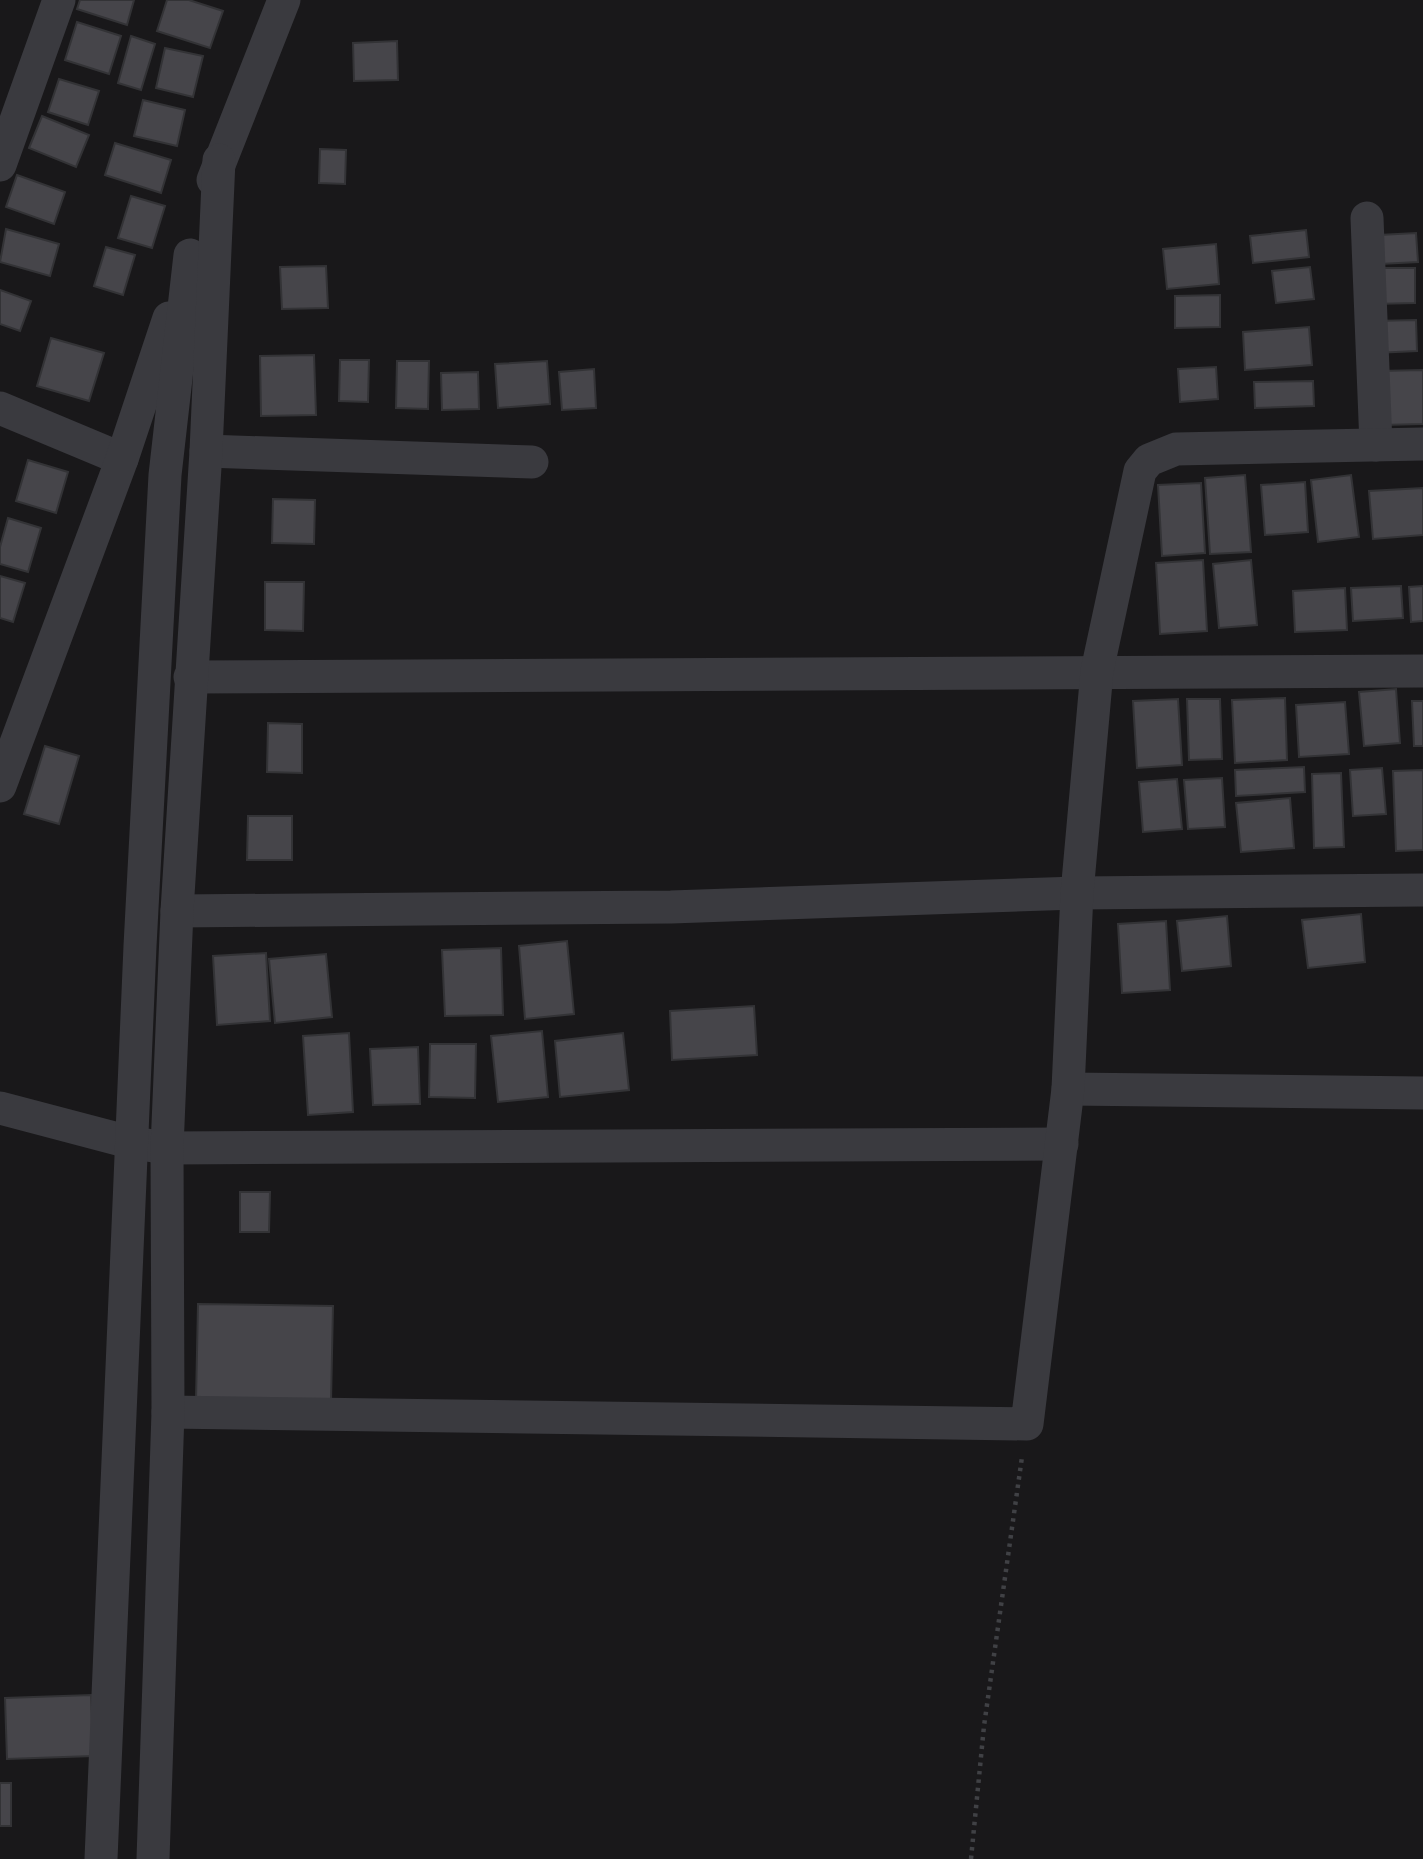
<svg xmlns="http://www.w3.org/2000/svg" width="1423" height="1859" font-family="'Archivo Narrow',sans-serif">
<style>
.building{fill:#46454a;stroke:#333336;stroke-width:2}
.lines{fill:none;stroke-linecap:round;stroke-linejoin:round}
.path{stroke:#404145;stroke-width:4.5;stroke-dasharray:3.5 5;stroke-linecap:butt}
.minor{stroke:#3a3a3f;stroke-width:33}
</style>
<rect width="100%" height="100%" fill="#19181a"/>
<g class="building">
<polygon points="80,0 134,0 127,25 77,9"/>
<polygon points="167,0 189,0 223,11 210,48 157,31"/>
<polygon points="77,22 121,36 109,74 65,60"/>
<polygon points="131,36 155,44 141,90 118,83"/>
<polygon points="397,41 398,80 354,81 353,43"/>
<polygon points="165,48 203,56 193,97 156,88"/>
<polygon points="59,79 99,91 88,125 48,112"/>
<polygon points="143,100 185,110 177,146 134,136"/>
<polygon points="42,116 89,135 76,167 29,148"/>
<polygon points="115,143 171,160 161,193 105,175"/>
<polygon points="320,149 346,150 345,184 319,183"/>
<polygon points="17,175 65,192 54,224 6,207"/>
<polygon points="131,196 165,206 152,248 118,238"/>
<polygon points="6,229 59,244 50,276 0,262"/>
<polygon points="1306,230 1309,257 1253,263 1250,236"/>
<polygon points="1416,233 1418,262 1380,264 1379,235"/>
<polygon points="1216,244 1219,284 1167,289 1163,249"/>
<polygon points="106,247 135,255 123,295 94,286"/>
<polygon points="326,266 328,308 282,309 280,267"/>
<polygon points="1310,267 1314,299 1276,303 1272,271"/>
<polygon points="1373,268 1415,268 1415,303 1373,304"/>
<polygon points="0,290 31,301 20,331 0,324"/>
<polygon points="1220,295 1220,327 1175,328 1175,296"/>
<polygon points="1416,320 1417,351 1375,353 1374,321"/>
<polygon points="1309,327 1312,365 1245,370 1243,332"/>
<polygon points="51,338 104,353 89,401 37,386"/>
<polygon points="314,355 316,415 261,416 260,356"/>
<polygon points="340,360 369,360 368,402 339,401"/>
<polygon points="397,361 429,361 428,409 396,408"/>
<polygon points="547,361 550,404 498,408 495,364"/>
<polygon points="1216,367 1218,399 1180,402 1178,369"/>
<polygon points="594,369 596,408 562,410 559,372"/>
<polygon points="1423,370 1423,424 1381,425 1380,371"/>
<polygon points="478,372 479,409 442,410 441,373"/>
<polygon points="1313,381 1314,406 1255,408 1254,382"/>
<polygon points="28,460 68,472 56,513 16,501"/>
<polygon points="1245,475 1251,552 1210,554 1205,478"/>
<polygon points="1351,475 1359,537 1318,542 1311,480"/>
<polygon points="1305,482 1308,532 1265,535 1261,485"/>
<polygon points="1201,483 1205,553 1162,556 1158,485"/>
<polygon points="1423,488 1423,535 1373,539 1369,491"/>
<polygon points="273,499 315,500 314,544 272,543"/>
<polygon points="8,518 41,528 28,572 0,564 0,547"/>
<polygon points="1203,560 1207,631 1160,634 1156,563"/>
<polygon points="1251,560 1257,625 1219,628 1213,564"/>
<polygon points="0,576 25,583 13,622 0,618"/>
<polygon points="265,582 304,582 303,631 265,630"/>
<polygon points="1401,586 1403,618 1353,621 1351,588"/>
<polygon points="1423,586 1423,621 1411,622 1409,587"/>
<polygon points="1345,588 1347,630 1295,632 1293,591"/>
<polygon points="1396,689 1400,743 1364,746 1359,692"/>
<polygon points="1285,698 1287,760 1235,763 1232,700"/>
<polygon points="1178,699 1182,765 1137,768 1133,701"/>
<polygon points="1187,699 1220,699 1222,759 1189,760"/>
<polygon points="1412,701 1423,701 1423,746 1414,746"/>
<polygon points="1345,702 1349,754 1299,757 1296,705"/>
<polygon points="268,723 302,724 302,773 267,772"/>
<polygon points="45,746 79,756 59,824 24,814"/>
<polygon points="1304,767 1305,792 1236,796 1235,770"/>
<polygon points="1382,768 1386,814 1353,816 1350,770"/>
<polygon points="1423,770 1423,850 1396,851 1393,771"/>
<polygon points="1341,773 1344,847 1314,848 1312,774"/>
<polygon points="1222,778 1225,827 1188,829 1184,780"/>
<polygon points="1177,779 1182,829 1143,832 1139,782"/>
<polygon points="1290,798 1294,848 1241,852 1236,803"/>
<polygon points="248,816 292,816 292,860 247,860"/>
<polygon points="1361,914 1365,962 1308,968 1302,920"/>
<polygon points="1227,916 1231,966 1182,971 1177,921"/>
<polygon points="1166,921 1170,990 1122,993 1118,924"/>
<polygon points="567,941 574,1014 525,1019 519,946"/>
<polygon points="501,948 503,1015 445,1016 442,950"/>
<polygon points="266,953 270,1021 217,1025 213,956"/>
<polygon points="326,954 332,1017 275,1023 269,959"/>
<polygon points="754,1006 757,1055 672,1060 670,1011"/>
<polygon points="542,1031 548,1097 498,1102 491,1036"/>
<polygon points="349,1033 353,1112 308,1115 303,1036"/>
<polygon points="623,1033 629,1090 560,1097 555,1041"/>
<polygon points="430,1044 476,1044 475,1098 429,1097"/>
<polygon points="418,1047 420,1104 373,1105 370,1049"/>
<polygon points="240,1192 270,1192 269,1232 240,1232"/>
<polygon points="198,1304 333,1306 331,1402 196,1400"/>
<polygon points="91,1695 93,1756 7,1759 5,1698"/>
<rect x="0" y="1783" width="11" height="43"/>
</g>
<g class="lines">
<polyline class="path" points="971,1859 984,1726 1022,1457"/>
<g class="minor">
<polyline points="0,165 59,0"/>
<polyline points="213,180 284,0"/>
<polyline points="1367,218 1376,445"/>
<polyline points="0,408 122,459"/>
<polyline points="206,451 532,462"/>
<polyline points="190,677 1423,671"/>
<polyline points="0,786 122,459 169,318"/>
<polyline points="177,911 671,907 1077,893 1423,890"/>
<polyline points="1068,1089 1423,1093"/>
<polyline points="0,1108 133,1143 167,1148 1062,1144"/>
<polyline points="168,1412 1027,1424 1068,1089 1077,893 1097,671 1140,471 1149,460 1176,449 1423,444"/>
<polyline points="101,1859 140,946 165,475 190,255"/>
<polyline points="153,1859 168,1412 167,1148 177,911 206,451 219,160"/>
</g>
</g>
</svg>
